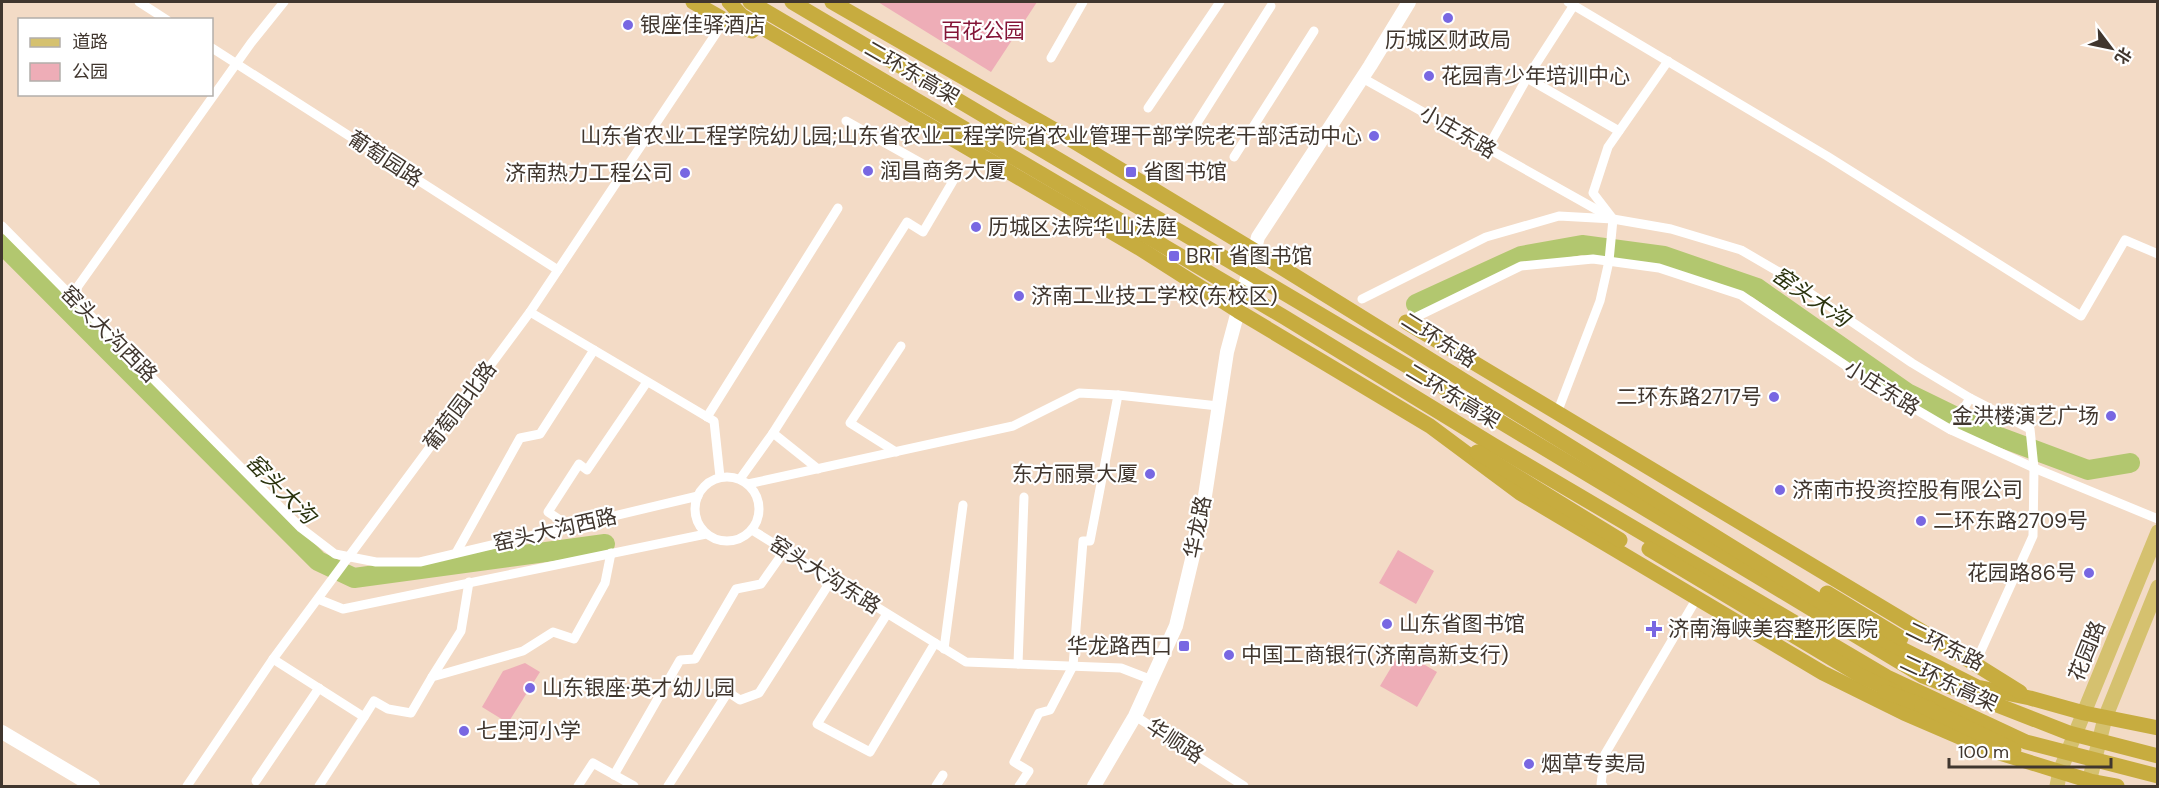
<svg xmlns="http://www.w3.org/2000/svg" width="2159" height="788" font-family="'DM Sans','Noto Sans SC',sans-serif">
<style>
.green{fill:#eeadb7}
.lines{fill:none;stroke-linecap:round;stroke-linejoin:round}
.river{stroke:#b2c76f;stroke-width:20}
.minor{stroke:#fff;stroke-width:9}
.secondary{stroke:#fff;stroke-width:14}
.primary{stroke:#d5c16f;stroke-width:15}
.trunk{stroke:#c7ac3f;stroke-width:15}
.poi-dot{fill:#7867e2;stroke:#fff;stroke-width:2}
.labels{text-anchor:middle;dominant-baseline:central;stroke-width:4.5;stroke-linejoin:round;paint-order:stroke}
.poi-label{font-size:21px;fill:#40362e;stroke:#fff;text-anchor:start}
.park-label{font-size:21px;fill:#841538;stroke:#fff}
.street-label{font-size:21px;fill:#40362e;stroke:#fff}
.water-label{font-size:22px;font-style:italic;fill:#2b330e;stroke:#fff}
</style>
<rect width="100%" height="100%" fill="#f3dbc6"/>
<g class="green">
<polygon points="878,2 1037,2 991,72"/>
<polygon points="1398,550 1434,571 1416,604 1379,583"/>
<polygon points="1401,651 1437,672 1417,707 1380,686"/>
<polygon points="525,663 540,672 508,723 482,707 503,671"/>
</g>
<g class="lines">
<g class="river">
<polyline points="2,244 318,561 354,578 605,544"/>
<polyline points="1416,304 1521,256 1582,245 1664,256 1757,288 1907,393 1989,433 2088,470 2130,463"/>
</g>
<g class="minor">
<polyline points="139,2 167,20"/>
<polyline points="1568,2 1827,156 2081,316 2125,240 2158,254"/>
<polyline points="212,48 558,270"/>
<polyline points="1051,58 1083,2"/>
<polyline points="1527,78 1619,131"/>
<polyline points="1366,80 1608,216"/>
<polyline points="1148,108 1220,2"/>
<polyline points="1190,134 1271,6"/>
<polyline points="1487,149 1527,78 1574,5"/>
<polyline points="1234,157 1314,31"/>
<polyline points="2,226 301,528 335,554 376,562 420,562 698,496"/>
<polyline points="71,296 251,43 284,2"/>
<polyline points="1362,299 1486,237 1559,216 1613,219 1671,229 1741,250 1779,272 1912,363 1970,398 2030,429 2034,468 2033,536 1975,664"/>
<polyline points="530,312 714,421 720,477"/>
<polyline points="1406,322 1521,266 1593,259 1659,268 1741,295 1876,386 1951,430 2034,468 2158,519"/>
<polyline points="1557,413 1600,301 1609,261 1613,219 1593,193 1608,147 1668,61"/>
<polyline points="707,417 838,208"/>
<polyline points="1951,430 1970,398"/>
<polyline points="896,452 850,423 901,346"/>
<polyline points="818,469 773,433 907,222 923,232 953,181 846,121"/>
<circle cx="727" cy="509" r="32"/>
<polyline points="740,479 773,433"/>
<polyline points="748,484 1013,426 1079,393 1118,395 1218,406"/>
<polyline points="569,526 548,512 579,464 587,470 647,382"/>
<polyline points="752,530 966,662 1121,668 1152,680"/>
<polyline points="456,553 520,438 540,434 594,350"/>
<polyline points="318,599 343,609 706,534"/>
<polyline points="887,614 817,724 870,752 935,643"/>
<polyline points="944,649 963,505"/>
<polyline points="273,659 364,717 374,701 388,709 411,713 432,677 523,651 553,632 574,639 605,583 611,553"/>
<polyline points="1018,664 1024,497"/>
<polyline points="432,677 461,631 469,582"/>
<polyline points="1135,716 1244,786"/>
<polyline points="614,775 680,660 695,659 736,589 761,584 785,550"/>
<polyline points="256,781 319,688"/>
<polyline points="187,786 273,659 530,312 725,20"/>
<polyline points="319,786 364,717"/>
<polyline points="578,786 593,763 634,786"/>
<polyline points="668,786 728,692 740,700 759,693 832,579"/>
<polyline points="936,786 943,775"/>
<polyline points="1019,786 1029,771 1014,762 1039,713 1050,710 1073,666 1083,541 1090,541 1118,395"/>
<polyline points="1603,786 1601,784 1605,754 1697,598"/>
</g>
<g class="secondary">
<polyline points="2,732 93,786"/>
<polyline points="1094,786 1135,716 1176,626 1201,522 1227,352 1258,237 1370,66 1409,2"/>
</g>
<g class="primary">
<polyline points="2057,786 2060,771 2158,532"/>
<polyline points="2088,786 2105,718 2158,587"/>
</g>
<g class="trunk">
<polyline points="693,2 723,19 752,31"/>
<polyline points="729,2 742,16 1139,248 1238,311 1430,426 1520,493 1823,673 1904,713 1990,750 2090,781 2117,786"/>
<polyline points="750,2 1284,317 1493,445 1887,677 2026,742 2158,776"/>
<polyline points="792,2 1441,386 1923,676 2069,733 2158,756"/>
<polyline points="832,2 1055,130 1255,251 1874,635 1977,687 2030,698 2084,713 2158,728"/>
<polyline points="1406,322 1938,641 2020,692"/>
<polyline points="1477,452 1620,540"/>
<polyline points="1649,549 1861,676 1895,692"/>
<polyline points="1827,593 1901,638"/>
<polyline points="1885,692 1930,708"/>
<polyline points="1922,706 2014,750"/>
</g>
</g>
<g class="poi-dot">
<circle cx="1448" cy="18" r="6"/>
<circle cx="628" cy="25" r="6"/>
<circle cx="1429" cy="76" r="6"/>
<circle cx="1374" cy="136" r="6"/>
<circle cx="868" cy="171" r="6"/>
<rect x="1125" y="166" width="12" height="12" rx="3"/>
<circle cx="685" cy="173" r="6"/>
<circle cx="976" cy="227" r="6"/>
<rect x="1168" y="250" width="12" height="12" rx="3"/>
<circle cx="1019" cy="296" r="6"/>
<circle cx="1774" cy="397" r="6"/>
<circle cx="2111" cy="416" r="6"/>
<circle cx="1150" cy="474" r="6"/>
<circle cx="1780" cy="490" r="6"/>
<circle cx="1921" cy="521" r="6"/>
<circle cx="2089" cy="573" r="6"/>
<circle cx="1387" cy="624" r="6"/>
<path d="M1651 620h6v6h6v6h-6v6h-6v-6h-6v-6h6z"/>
<rect x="1178" y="640" width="12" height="12" rx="3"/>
<circle cx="1229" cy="655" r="6"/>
<circle cx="530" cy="688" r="6"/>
<circle cx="464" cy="731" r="6"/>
<circle cx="1529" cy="764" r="6"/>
</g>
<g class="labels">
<g class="poi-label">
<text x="640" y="25">银座佳驿酒店</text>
<text x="1448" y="40" text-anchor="middle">历城区财政局</text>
<text x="1441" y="76">花园青少年培训中心</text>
<text x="1362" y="136" text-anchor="end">山东省农业工程学院幼儿园;山东省农业工程学院省农业管理干部学院老干部活动中心</text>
<text x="880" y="171">润昌商务大厦</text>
<text x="1143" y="172">省图书馆</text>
<text x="673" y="173" text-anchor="end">济南热力工程公司</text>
<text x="988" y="227">历城区法院华山法庭</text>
<text x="1186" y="256">BRT 省图书馆</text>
<text x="1031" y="296">济南工业技工学校(东校区)</text>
<text x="1762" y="397" text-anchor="end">二环东路2717号</text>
<text x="2099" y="416" text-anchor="end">金洪楼演艺广场</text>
<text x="1138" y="474" text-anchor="end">东方丽景大厦</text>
<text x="1792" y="490">济南市投资控股有限公司</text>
<text x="1933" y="521">二环东路2709号</text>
<text x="2077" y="573" text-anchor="end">花园路86号</text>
<text x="1399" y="624">山东省图书馆</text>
<text x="1668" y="629">济南海峡美容整形医院</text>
<text x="1172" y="646" text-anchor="end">华龙路西口</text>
<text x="1241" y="655">中国工商银行(济南高新支行)</text>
<text x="542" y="688">山东银座·英才幼儿园</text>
<text x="476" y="731">七里河小学</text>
<text x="1541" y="764">烟草专卖局</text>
</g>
<g class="park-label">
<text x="983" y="31">百花公园</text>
</g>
<g class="street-label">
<text transform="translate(912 73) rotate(30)">二环东高架</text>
<text transform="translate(1458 132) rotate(30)">小庄东路</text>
<text transform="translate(385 159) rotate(33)">葡萄园路</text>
<text transform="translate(109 334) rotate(45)">窑头大沟西路</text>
<text transform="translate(1439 340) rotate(32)">二环东路</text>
<text transform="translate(1882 388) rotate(32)">小庄东路</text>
<text transform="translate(1453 396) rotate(31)">二环东高架</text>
<text transform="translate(460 406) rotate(-53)">葡萄园北路</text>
<text transform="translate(1198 527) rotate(-79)">华龙路</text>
<text transform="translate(555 530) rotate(-13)">窑头大沟西路</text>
<text transform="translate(825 575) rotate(32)">窑头大沟东路</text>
<text transform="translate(1945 646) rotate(26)">二环东路</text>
<text transform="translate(2087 651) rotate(-68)">花园路</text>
<text transform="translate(1949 683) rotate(25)">二环东高架</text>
<text transform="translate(1175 741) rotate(33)">华顺路</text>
</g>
<g class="water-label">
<text transform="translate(1811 297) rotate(34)">窑头大沟</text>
<text transform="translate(281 489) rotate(45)">窑头大沟</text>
</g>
</g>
<rect width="2159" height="788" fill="none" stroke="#40362e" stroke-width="6"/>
<rect x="18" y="18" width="195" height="78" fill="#ffffff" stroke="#b3afab" stroke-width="1.5"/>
<rect x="30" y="38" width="30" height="9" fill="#d5c16f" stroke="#b3afab" stroke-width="1.5"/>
<text x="72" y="48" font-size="18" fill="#40362e">道路</text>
<rect x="30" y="63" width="30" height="18" fill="#eeadb7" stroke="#b3afab" stroke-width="1.5"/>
<text x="72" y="78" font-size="18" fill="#40362e">公园</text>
<g transform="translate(2111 48) rotate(122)" stroke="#ffffff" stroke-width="4.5" paint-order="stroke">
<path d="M0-4.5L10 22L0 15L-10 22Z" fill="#40362e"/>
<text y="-9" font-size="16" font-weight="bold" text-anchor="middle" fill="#40362e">北</text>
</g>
<path d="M1949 758v9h162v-9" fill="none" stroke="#40362e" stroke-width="3"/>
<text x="1958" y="758" font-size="18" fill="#40362e" stroke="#ffffff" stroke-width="4.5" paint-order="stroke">100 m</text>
</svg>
